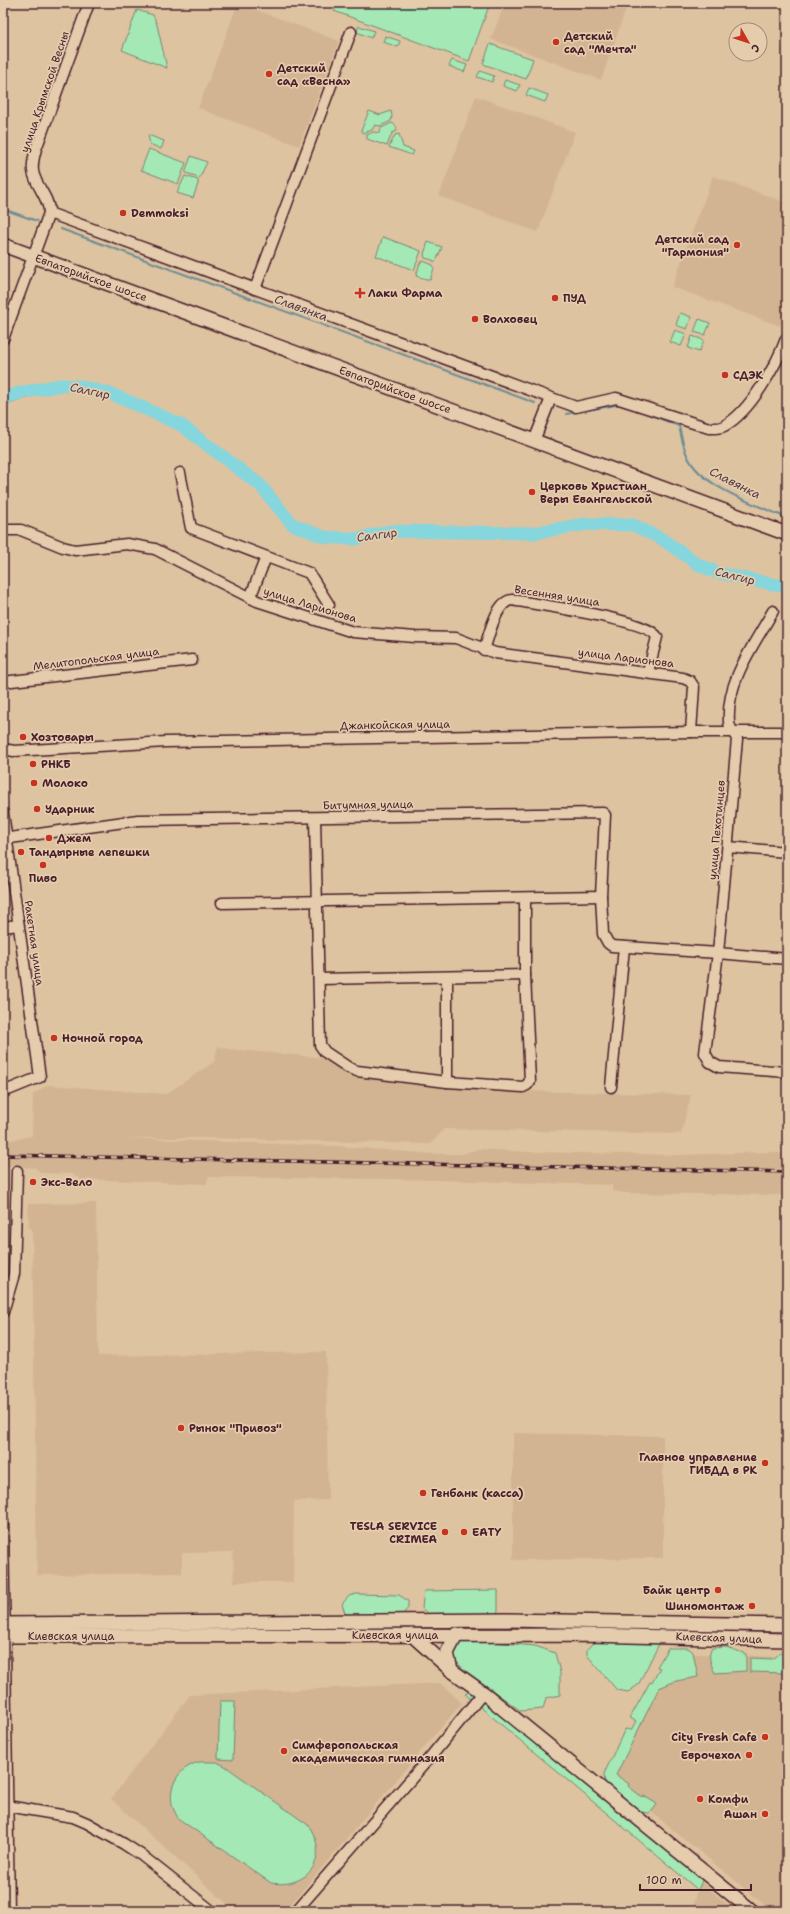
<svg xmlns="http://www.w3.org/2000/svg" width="790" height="1914" font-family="'Shantell Sans',sans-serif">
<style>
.built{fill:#d2b492}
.green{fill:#a4e9b5;stroke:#778470}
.water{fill:#85d6dd;stroke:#6d8d96}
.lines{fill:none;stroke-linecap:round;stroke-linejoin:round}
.stream{stroke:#6d8d96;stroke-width:2}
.river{stroke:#85d6dd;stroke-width:13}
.minor-casing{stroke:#4a1f2b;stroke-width:13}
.major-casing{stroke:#4a1f2b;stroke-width:16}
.minor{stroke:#e4ccad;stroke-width:10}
.major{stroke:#e4ccad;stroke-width:13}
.rail-casing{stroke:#4a1f2b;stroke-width:3.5}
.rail{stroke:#e4ccad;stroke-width:2;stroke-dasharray:6;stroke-linecap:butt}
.poi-dot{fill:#c8321e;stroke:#e4ccad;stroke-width:1.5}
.labels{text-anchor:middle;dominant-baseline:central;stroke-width:3.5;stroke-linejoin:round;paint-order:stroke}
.poi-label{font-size:11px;font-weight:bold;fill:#4a1f2b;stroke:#e4ccad;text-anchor:start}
.street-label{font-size:11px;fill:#4a1f2b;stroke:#e4ccad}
.water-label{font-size:12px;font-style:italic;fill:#533a46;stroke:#e4ccad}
</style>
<rect width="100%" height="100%" fill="#dec3a0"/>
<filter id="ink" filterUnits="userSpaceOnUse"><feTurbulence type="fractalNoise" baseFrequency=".025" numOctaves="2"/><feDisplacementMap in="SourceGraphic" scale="8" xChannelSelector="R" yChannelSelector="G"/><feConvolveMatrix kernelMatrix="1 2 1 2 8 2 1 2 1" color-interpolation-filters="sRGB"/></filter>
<g filter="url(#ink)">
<g class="built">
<polygon points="238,3 339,41 299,146 198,108"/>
<polygon points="505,3 628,3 601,80 491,39"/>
<polygon points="476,96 575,132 538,232 439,196"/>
<polygon points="713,176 787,203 787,308 780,326 672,287"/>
<polygon points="218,1046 227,1049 325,1058 355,1076 487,1090 691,1095 681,1134 444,1129 431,1144 206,1138 124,1138 336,1146 434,1154 462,1154 478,1149 530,1152 677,1155 772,1152 787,1155 787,1195 625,1193 612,1191 612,1185 397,1179 208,1177 207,1184 80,1179 73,1174 40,1173 36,1168 3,1165 3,1140 7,1141 32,1136 33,1094 48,1085 166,1094 214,1062"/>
<polygon points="96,1203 98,1356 326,1352 328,1500 294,1501 293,1582 234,1582 233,1552 182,1553 182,1573 37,1575 32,1228 29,1228 28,1204"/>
<polygon points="513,1433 663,1436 663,1558 513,1560"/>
<polygon points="671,1653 787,1657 787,1911 772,1911 610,1778"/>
<polygon points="440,1683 462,1703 285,1911 235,1911 111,1799 190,1695"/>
<polygon points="700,1881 735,1911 692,1911"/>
</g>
<g class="green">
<polygon points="337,3 490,3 469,61 334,11"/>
<polygon points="137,10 153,15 157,25 167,68 122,50"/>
<polygon points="359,26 374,31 371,38 357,32"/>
<polygon points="385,36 400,41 398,47 383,42"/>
<polygon points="490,44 533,59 526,79 483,64"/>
<polygon points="452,60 467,65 464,72 449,66"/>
<polygon points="480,71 494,76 492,82 477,77"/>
<polygon points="505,80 520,85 517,91 503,86"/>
<polygon points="529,88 548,95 545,102 526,95"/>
<polygon points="369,111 380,115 391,111 392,116 391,121 380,126 375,125 372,130 364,133 361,131"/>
<polygon points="392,123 396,126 397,131 392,133 387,146 367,139 367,135 373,132 380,133 381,128"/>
<polygon points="399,134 403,147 414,151 412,155 389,147 395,135"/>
<polygon points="148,135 164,141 161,149 150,144"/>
<polygon points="149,149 186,163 178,184 141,170"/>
<polygon points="191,156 207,162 199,179 196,176 186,173 186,170"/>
<polygon points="185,176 198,180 198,184 193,198 177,193"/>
<polygon points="383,237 421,251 414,270 376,256"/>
<polygon points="428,242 442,247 437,259 434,262 433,260 425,258 424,254"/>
<polygon points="423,261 433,265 434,268 430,280 416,276 420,263"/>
<polygon points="680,313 691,317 687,329 676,325"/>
<polygon points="699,319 710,323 705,335 694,332"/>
<polygon points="675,330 686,334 681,346 670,342"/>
<polygon points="692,336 704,340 699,352 688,348"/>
<polygon points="498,1590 498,1611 495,1615 435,1616 427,1613 422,1608 424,1591"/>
<polygon points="356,1594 399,1595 408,1601 408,1608 402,1615 349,1616 345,1613 342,1604 349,1596"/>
<polygon points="459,1639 535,1646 555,1653 560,1672 560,1695 546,1698 543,1709 521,1711 463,1669 453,1657 453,1648"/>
<polygon points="595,1641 660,1642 638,1685 628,1692 617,1690 587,1655 587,1649"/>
<path d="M726,1647l20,7v17l-31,2c-4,-9 -8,-16 -3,-25z"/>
<polygon points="668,1648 688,1648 693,1652 698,1677 676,1681 659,1688 616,1775 629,1784 628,1786 642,1797 644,1796 657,1804 653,1810 649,1813 639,1812 605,1784 604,1774 625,1729 631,1730 636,1721 630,1718 650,1682 652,1683 660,1668 657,1667"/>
<polygon points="784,1650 787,1650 787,1673 750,1672 750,1658 773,1659"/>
<polygon points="476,1689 704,1876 698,1890 465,1694"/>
<polygon points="220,1701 235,1701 233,1760 218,1759"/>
<path d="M199,1762h18l8,4 83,59c23,32 1,64 -37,58l-92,-64c-16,-22 -6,-50 20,-57z"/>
</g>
<polygon class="water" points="51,381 45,392 3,406 3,393"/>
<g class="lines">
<g class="stream">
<polyline points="3,209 37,221"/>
<polyline points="61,229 535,403"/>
<path d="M646,413l33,13c2,9 4,20 8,29 13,32 70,50 100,63"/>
<polyline points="566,414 622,404"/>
</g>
<polyline class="river" points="3,399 19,393 61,385 79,386 111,394 137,405 181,425 260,485 292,524 324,537 356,539 390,531 534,533 586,524 633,525 662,539 699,565 718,573 787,587"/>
<g class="minor-casing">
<g id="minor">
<path d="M49,213l527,194 40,-9 93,30c5,0 10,1 15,-2 26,-14 52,-60 62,-87"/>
<polyline points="255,289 351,32"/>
<path d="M3,339l46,-126c1,-15 -14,-27 -16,-42 -1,-7 1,-15 3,-22l53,-146"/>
<polyline points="534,441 551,398"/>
<polyline points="180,473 191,528 309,573 329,605"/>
<polyline points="3,530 21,530 63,547 75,550 127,544 155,549 257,601 353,632 415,637 456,638 495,653 683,678 690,681 694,687 691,732"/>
<polyline points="250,598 266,557"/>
<path d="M773,611c-19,34 -47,70 -44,111 0,6 6,12 8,17l-19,214 -13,100 5,9 9,5 68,5"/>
<path d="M484,650c5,-14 12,-49 28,-50 22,4 138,20 145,37l-9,35"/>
<polyline points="3,682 192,660"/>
<polyline points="3,749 14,751 166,742 691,732 787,732"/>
<polyline points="3,813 40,1077 3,1092"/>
<polyline points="315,818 320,1045 325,1052 349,1068 357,1071 447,1082 523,1087 527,1085 530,1081 525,975 525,899"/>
<polyline points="3,839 138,820 603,813 605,815 601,896 603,934 608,943 612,946 718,953 787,959"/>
<polyline points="728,847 787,852"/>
<polyline points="222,903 601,896"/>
<polyline points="3,927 18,925"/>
<polyline points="319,979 525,975"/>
<polyline points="447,1082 447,977"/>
<polyline points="611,1087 624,947"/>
<polyline points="3,1312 14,1274 17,1171"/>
<polyline points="3,1521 9,1911"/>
<polyline points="7,1806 73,1817 87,1823 124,1844 141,1855 212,1911"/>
<polyline points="296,1911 432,1755 483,1693"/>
</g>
</g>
<g class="major-casing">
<g id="major">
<polyline points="3,245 787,534"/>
<polyline points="3,1624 507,1620 787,1625"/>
<polyline points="412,1635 451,1670 486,1695 752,1911"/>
<polyline points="3,1636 589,1635 787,1640"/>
<polyline points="451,1670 447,1653 457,1634"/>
</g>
</g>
<use href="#minor" class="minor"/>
<use href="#major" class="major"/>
<g class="rail-casing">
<polyline id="rail" points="3,1155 787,1172"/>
</g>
<use href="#rail" class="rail"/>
</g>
</g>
<g class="poi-dot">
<circle cx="556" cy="42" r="4"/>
<circle cx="269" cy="74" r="4"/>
<circle cx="123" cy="213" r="4"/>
<circle cx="737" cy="245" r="4"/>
<path d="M358 287h4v4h4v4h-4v4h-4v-4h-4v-4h4z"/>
<circle cx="555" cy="298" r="4"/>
<circle cx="475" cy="319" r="4"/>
<circle cx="725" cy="375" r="4"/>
<circle cx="532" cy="492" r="4"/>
<circle cx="23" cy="737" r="4"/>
<circle cx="33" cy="764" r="4"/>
<circle cx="34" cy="783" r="4"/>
<circle cx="37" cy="809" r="4"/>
<circle cx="49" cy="838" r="4"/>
<circle cx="21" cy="852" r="4"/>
<circle cx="43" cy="865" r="4"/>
<circle cx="54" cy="1038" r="4"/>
<circle cx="33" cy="1182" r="4"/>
<circle cx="181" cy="1428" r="4"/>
<circle cx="765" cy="1463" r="4"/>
<circle cx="423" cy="1493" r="4"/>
<circle cx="445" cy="1532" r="4"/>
<circle cx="464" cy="1532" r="4"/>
<circle cx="718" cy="1590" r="4"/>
<circle cx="752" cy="1606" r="4"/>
<circle cx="765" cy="1737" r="4"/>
<circle cx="284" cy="1751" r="4"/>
<circle cx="749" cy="1755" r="4"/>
<circle cx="700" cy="1799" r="4"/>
<circle cx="765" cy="1814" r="4"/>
</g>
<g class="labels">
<g class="poi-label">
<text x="564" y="36">Детский<tspan x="564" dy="13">сад "Мечта"</tspan></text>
<text x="277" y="68">Детский<tspan x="277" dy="13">сад «Весна»</tspan></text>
<text x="131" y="213">Demmoksi</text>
<text x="729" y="239" text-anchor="end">Детский сад<tspan x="729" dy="13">"Гармония"</tspan></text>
<text x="368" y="293">Лаки Фарма</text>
<text x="563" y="298">ПУД</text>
<text x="483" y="319">Волховец</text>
<text x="733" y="375">СДЭК</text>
<text x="540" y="486">Церковь Христиан<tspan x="540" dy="13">Веры Евангельской</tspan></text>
<text x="31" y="737">Хозтовары</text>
<text x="41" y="764">РНКБ</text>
<text x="42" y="783">Молоко</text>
<text x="45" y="809">Ударник</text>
<text x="57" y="838">Джем</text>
<text x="29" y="852">Тандырные лепешки</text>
<text x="43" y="878" text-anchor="middle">Пиво</text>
<text x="62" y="1038">Ночной город</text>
<text x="41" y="1182">Экс-Вело</text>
<text x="189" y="1428">Рынок "Привоз"</text>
<text x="757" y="1457" text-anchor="end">Главное управление<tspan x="757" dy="13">ГИБДД в РК</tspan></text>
<text x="431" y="1493">Генбанк (касса)</text>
<text x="437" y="1526" text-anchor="end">TESLA SERVICE<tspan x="437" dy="13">CRIMEA</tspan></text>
<text x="472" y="1532">EАTY</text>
<text x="710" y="1590" text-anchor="end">Байк центр</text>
<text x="744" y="1606" text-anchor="end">Шиномонтаж</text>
<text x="757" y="1737" text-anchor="end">City Fresh Cafe</text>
<text x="292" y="1745">Симферопольская<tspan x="292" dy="13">академическая гимназия</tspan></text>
<text x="741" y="1755" text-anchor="end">Еврочехол</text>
<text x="708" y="1799">Комфи</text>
<text x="757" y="1814" text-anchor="end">Ашан</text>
</g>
<g class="street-label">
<text transform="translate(45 92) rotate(-71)">улица Крымской Весны</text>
<text transform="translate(91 278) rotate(20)">Евпаторийское шоссе</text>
<text transform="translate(395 390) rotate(20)">Евпаторийское шоссе</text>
<text transform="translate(557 596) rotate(9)">Весенняя улица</text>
<text transform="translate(310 605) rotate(17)">улица Ларионова</text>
<text transform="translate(626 658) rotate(7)">улица Ларионова</text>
<text transform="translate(96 659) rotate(-7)">Мелитопольская улица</text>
<text transform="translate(395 725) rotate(-1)">Джанкойская улица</text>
<text transform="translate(368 805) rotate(-1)">Битумная улица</text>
<text transform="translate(717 830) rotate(-85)">улица Пехотинцев</text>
<text transform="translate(34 943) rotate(82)">Ракетная улица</text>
<text x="395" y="1635">Киевская улица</text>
<text x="71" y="1636">Киевская улица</text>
<text transform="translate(719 1638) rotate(2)">Киевская улица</text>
</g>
<g class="water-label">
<text transform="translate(301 308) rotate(20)">Славянка</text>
<text transform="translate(90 391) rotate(12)">Салгир</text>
<text transform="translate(735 483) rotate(27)">Славянка</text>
<text transform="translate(377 535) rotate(-8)">Салгир</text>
<text transform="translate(735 576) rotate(14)">Салгир</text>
</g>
</g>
<rect width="790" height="1914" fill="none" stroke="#e4ccad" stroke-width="16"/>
<rect x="8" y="8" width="774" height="1898" fill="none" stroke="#4a1f2b" stroke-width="1.5" filter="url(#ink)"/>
<g transform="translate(748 42) rotate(129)"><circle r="19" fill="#e4ccad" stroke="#a68779"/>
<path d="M0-3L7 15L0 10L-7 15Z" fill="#c8321e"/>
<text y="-6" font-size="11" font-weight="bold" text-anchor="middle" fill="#4a1f2b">С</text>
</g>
<path d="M640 1884v6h111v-6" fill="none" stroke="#4a1f2b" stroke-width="2"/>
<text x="646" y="1884" font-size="12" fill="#4a1f2b" stroke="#e4ccad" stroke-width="3" paint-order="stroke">100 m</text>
</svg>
